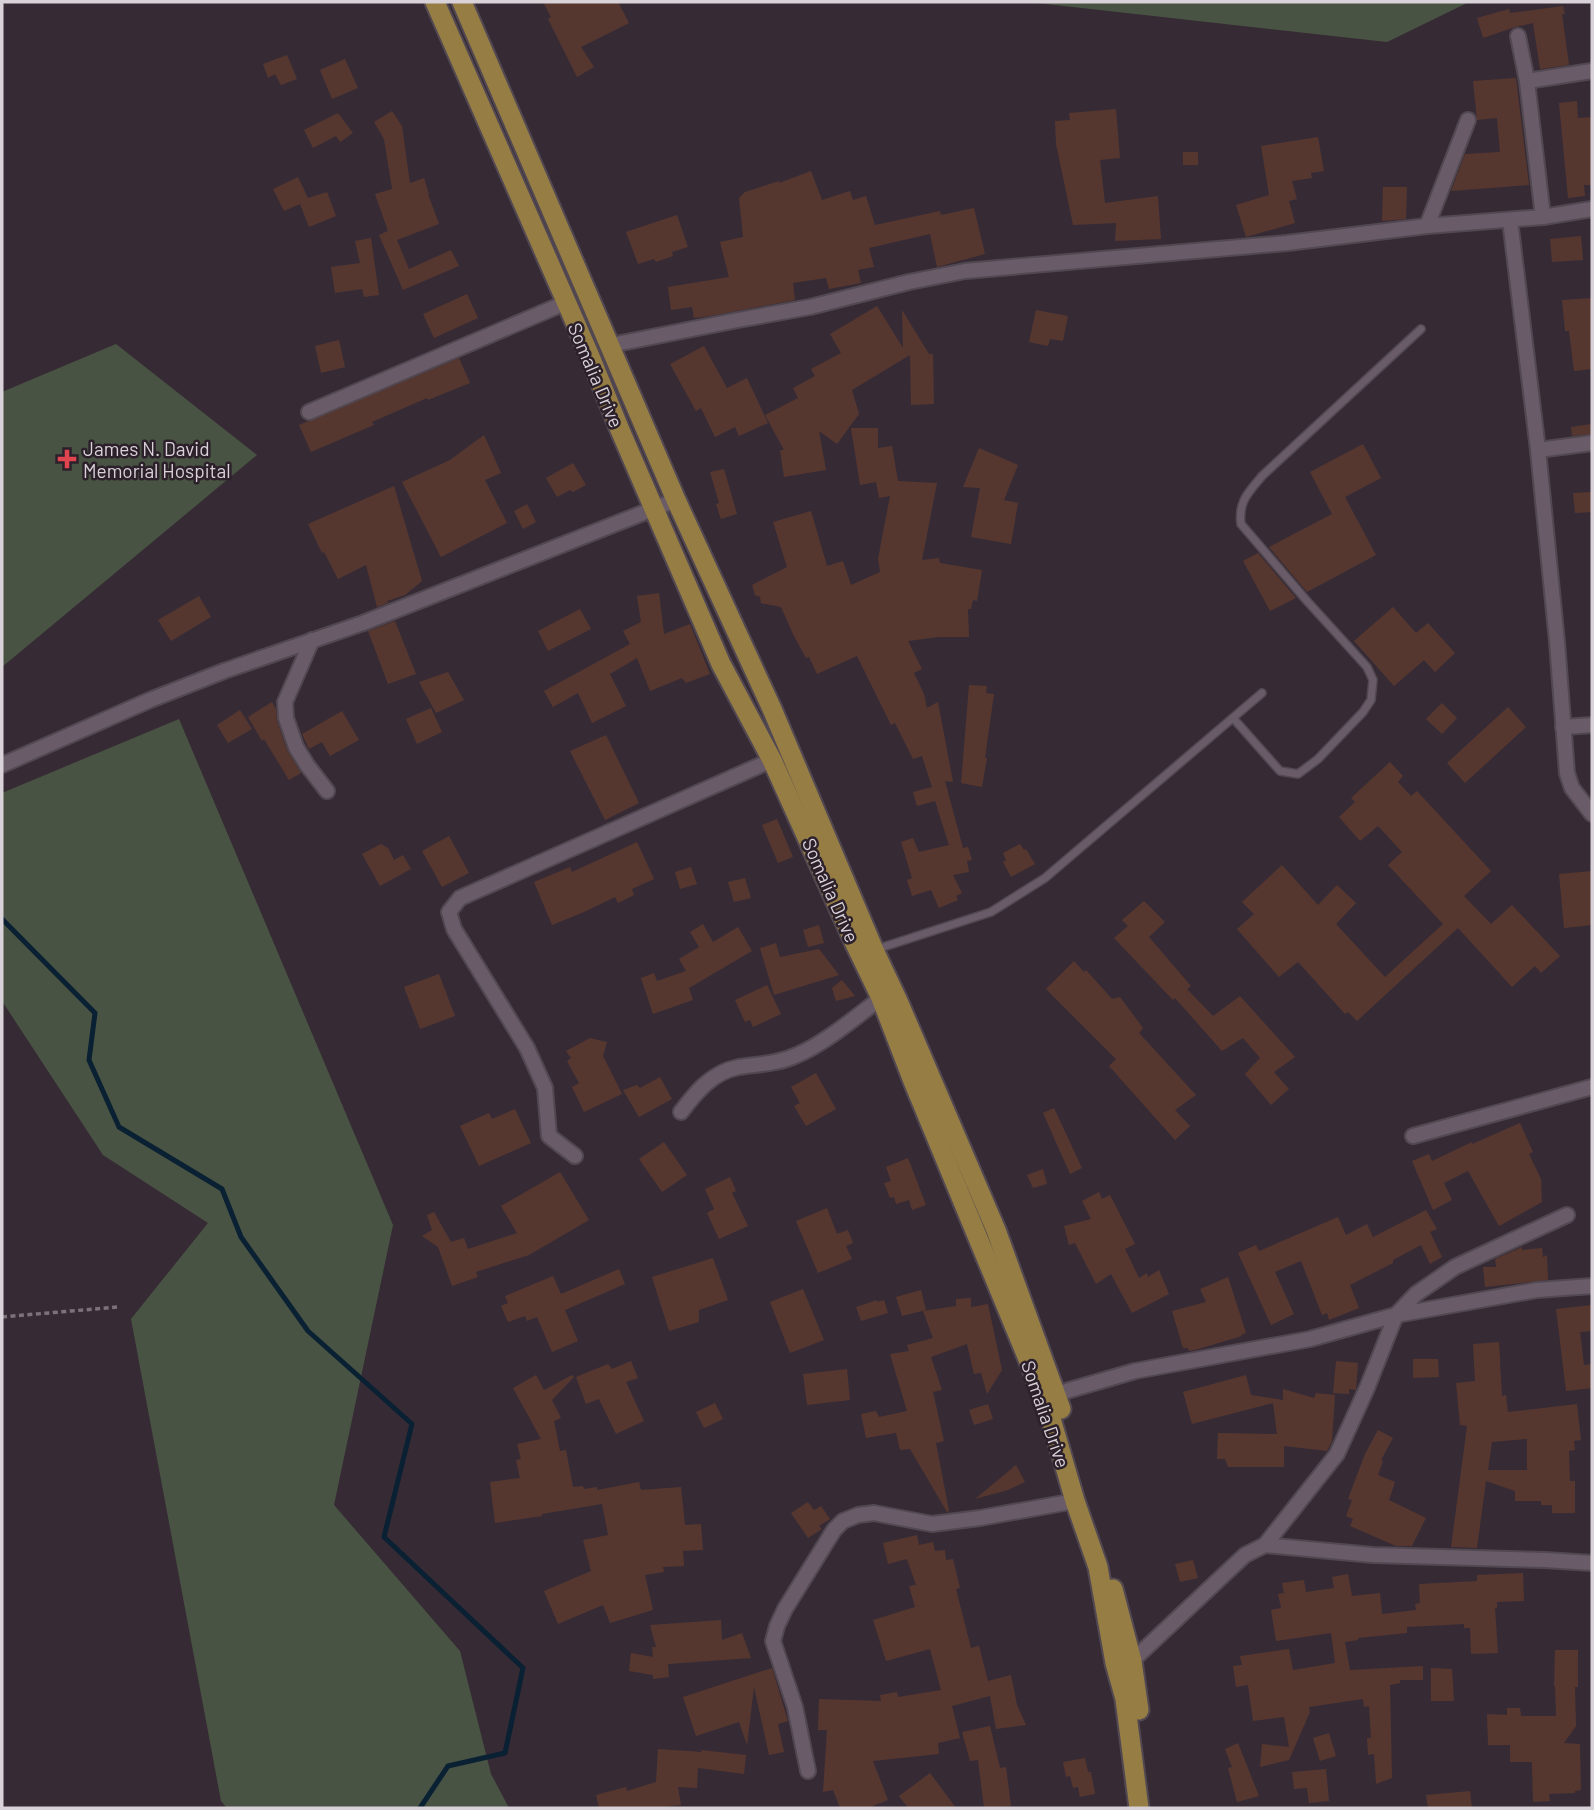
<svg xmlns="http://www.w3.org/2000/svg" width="1594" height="1810" font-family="Barlow,sans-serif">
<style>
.green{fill:#495343}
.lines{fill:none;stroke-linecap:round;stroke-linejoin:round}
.stream{stroke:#0a2033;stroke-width:5}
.building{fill:#563730;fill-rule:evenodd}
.service-casing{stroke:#524852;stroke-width:10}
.minor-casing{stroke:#524852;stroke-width:18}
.primary-casing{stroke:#524852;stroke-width:23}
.path{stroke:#7b727a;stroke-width:3.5;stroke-dasharray:5 3.5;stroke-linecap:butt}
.service{stroke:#695c68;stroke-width:7}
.minor{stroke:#695c68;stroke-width:14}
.primary{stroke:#967d43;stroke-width:19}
.health-dot{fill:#e0444e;stroke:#2c212b;stroke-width:2.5}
.labels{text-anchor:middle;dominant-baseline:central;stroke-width:5;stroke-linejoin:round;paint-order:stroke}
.street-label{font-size:19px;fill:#d9d2d9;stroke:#2c212b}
.poi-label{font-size:19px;fill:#d9d2d9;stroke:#2c212b;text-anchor:start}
</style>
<rect width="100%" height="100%" fill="#362b35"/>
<g class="green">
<polygon points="1028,2 1469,2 1387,42"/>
<polygon points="116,344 257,455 2,667 2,392"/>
<polygon points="179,719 393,1225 334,1505 460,1651 491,1774 509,1808 227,1808 221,1801 131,1319 208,1223 103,1155 2,1001 2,793"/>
</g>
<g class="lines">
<polyline class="stream" points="2,919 95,1013 89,1060 119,1127 222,1189 241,1237 308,1331 412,1424 384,1537 523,1668 505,1753 448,1766 420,1808"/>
</g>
<g class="building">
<polygon points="543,2 618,2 629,23 581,47 594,67 577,77 548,19 551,17"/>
<polygon points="1563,6 1565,14 1562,14 1569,65 1540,69 1533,23 1515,27 1483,38 1477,18 1509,9 1510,13"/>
<polygon points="287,55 297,79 281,85 275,74 268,78 263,64"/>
<polygon points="345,59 358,88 332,99 320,70"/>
<polygon points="1516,78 1529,185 1451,191 1465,154 1500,152 1497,118 1477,120 1473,81"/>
<polygon points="1577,101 1578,118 1592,117 1592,185 1584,185 1585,196 1568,198 1559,103"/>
<polygon points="1116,109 1120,158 1100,160 1105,203 1158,196 1161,239 1115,241 1116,223 1073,225 1056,144 1055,121 1070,120 1069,113"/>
<polygon points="392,111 402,126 410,183 424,178 429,194 428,194 439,224 397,240 409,269 451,250 459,266 403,290 379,235 388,231 375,194 392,189 384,139 374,122"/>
<polygon points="338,113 353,133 340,142 336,136 313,148 304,130"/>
<polygon points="1318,137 1324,171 1311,173 1312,178 1292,181 1297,199 1289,201 1295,223 1246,237 1236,205 1269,195 1261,146"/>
<rect x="1183" y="152" width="15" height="13"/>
<polygon points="811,171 822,200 850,191 853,200 866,196 875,225 940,211 941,215 974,208 985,254 937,267 930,234 869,248 874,267 858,270 861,283 829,289 826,278 793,283 795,300 710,316 694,318 692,307 671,310 668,287 729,277 720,242 743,237 739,198 745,192 779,181 779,183"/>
<polygon points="298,177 308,198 327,192 336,216 309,227 300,204 284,211 273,189"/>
<polygon points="1383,187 1407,187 1406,219 1382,221"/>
<polygon points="677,215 688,247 672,252 673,256 656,262 654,259 638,264 626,232"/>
<polygon points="1581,236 1583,260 1552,262 1550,239"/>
<polygon points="371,238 379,295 364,297 362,289 335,293 331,267 360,263 355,241"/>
<polygon points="467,294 478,318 434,338 423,314"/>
<polygon points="1592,298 1592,369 1574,371 1569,331 1565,331 1562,300"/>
<polygon points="877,306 903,348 902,310 929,354 933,354 934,404 911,405 910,355 852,390 859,414 837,444 819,431 826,470 784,477 780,450 784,450 765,415 798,398 793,388 815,376 811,369 841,353 830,334"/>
<polygon points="1036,310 1068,316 1063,341 1050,339 1048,346 1029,342"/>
<polygon points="339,340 345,367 321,373 315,346"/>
<polygon points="704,346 727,388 747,378 768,423 739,436 735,427 715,437 701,408 696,411 670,364"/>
<polygon points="459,358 470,383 428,400 427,398 372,422 374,425 311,452 299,425"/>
<polygon points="1592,424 1592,434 1572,436 1571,427"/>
<polygon points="851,428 878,428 878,448 892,446 898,481 937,483 922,560 939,558 940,563 982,570 977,601 973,600 971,609 968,609 969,637 939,637 908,641 922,669 914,673 924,694 927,708 938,702 953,782 945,781 963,848 968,847 972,860 967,861 969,872 953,875 962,893 956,896 958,900 939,908 931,890 912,896 907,880 912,878 901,842 913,838 919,852 949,845 935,801 917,806 913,792 932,787 922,756 913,759 895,723 891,725 857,656 817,674 809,657 806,658 793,634 781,607 761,603 760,597 755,595 752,585 787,567 773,522 811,511 827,566 843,561 851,585 880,572 878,559 890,496 879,498 876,482 860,485"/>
<polygon points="484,435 501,473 485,480 507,523 441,557 402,482 450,460"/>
<polygon points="1363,444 1381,478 1345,497 1376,555 1307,592 1269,547 1332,514 1310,472"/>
<polygon points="979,448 1018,465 1004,500 1018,503 1011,544 971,537 980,488 963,487"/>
<polygon points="573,463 586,485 573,492 570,490 557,497 546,478"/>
<polygon points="724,469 737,514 721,519 716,504 719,503 710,472"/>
<polygon points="394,486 422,581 405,595 387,601 388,603 377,607 366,565 338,579 324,552 322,553 308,524"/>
<polygon points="1592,492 1592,512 1575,513 1573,493"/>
<polygon points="527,504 536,522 523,529 514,511"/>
<polygon points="1258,553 1296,598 1270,611 1243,561"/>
<polygon points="659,593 664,634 690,624 710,674 686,683 682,678 650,691 637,658 610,674 626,706 592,723 578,693 553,707 544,691 630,644 623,631 641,622 637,596"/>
<polygon points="199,596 211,617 171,641 158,620"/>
<polygon points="1393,607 1416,633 1428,623 1455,653 1435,672 1424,660 1394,686 1354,641"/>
<polygon points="580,609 591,629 548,651 538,631"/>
<polygon points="395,621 416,674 388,684 368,631"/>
<polygon points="448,672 464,700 436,713 419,682"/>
<polygon points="969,685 987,686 986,693 994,694 985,758 987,758 982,787 961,783"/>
<polygon points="272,702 276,709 277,721 287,750 301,773 289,780 264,739 262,741 248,717"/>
<polygon points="1442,703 1457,718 1442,734 1426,719"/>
<polygon points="1508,707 1526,727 1465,783 1447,763"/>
<polygon points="431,708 442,732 417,744 406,719"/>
<polygon points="240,710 252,729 228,743 217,725"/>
<polygon points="342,711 359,740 330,756 322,742 309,749 302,734"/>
<polygon points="606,735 639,803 605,820 570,751"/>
<polygon points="1390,762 1403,776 1398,782 1411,796 1417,791 1491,871 1464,896 1491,924 1512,905 1560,956 1541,973 1535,966 1512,987 1458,928 1357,1021 1348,1012 1345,1014 1298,962 1279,977 1237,929 1254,914 1242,902 1282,865 1318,905 1337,885 1356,903 1336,924 1385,977 1443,924 1388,865 1402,852 1378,826 1360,841 1339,817 1355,802 1351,798"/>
<polygon points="777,819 793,857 778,863 762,825"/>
<polygon points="449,836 469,873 442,887 422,851"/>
<polygon points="637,842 654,879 632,889 634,895 618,903 615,897 584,912 552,925 534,882 570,867 572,872"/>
<polygon points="381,844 388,848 394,860 403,855 411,869 380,886 362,854"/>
<polygon points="1020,844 1024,850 1026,849 1035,864 1011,877 1003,862 1006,860 1003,853"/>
<polygon points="691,867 697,884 680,889 675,872"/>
<polygon points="1592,871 1592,925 1564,928 1559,874"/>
<polygon points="745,878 751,898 734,902 728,882"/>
<polygon points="1144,901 1165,922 1149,937 1191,986 1187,989 1213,1016 1240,996 1295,1057 1274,1072 1289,1089 1271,1105 1245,1074 1260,1058 1243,1038 1222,1051 1175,998 1173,1000 1114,938 1128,926 1122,920"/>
<polygon points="703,924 713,942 738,927 752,951 689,988 693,1000 653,1014 641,978 654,973 657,981 686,971 679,959 699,947 690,932"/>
<polygon points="819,925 824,943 808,947 803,930"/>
<polygon points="776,943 780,957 819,949 839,975 774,995 760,948"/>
<polygon points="1074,961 1084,972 1086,970 1112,999 1120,997 1143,1028 1139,1033 1196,1095 1175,1110 1190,1126 1175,1140 1109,1066 1116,1059 1046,989"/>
<polygon points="439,974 455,1016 420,1029 404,987"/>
<polygon points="842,980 855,996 836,1001 832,988"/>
<polygon points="767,985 781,1014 753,1027 750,1020 745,1022 735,1000"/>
<polygon points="590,1038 607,1042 603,1056 622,1094 584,1112 572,1087 579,1083 567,1061 571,1058 566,1051"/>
<polygon points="816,1073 836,1109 806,1126 794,1106 800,1103 791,1087"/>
<polygon points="660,1077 672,1099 639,1117 623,1090 637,1085 640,1088"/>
<polygon points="1054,1108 1082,1168 1070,1174 1043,1113"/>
<polygon points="515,1109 531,1143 479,1166 460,1126 489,1113 492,1119"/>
<polygon points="1520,1123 1533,1152 1529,1154 1541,1179 1542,1202 1499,1226 1468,1171 1444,1183 1452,1200 1433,1210 1412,1161 1429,1154 1432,1161 1472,1142 1472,1144"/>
<polygon points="664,1142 687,1175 662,1192 639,1159"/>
<polygon points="908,1158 926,1205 912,1210 909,1200 896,1204 894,1197 890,1198 884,1183 891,1181 886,1167"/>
<polygon points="1043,1169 1047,1184 1033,1188 1027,1175"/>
<polygon points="560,1172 589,1220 529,1255 476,1272 478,1277 452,1286 438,1247 422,1236 432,1230 427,1215 434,1212 451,1242 464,1238 468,1249 517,1233 501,1206"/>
<polygon points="730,1177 736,1191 732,1193 748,1226 719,1239 707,1213 714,1209 705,1189"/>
<polygon points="1099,1192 1102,1199 1110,1195 1135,1244 1125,1249 1139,1278 1147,1273 1148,1277 1159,1270 1169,1294 1132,1313 1111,1274 1096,1284 1075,1243 1069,1245 1064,1226 1091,1219 1082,1201"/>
<polygon points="827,1208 837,1234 848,1230 853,1243 846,1246 852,1259 818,1273 796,1221"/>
<polygon points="1426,1210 1437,1229 1430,1232 1442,1257 1430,1264 1421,1245 1393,1260 1393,1263 1350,1285 1359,1308 1329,1320 1327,1313 1322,1315 1301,1261 1275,1272 1294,1314 1271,1325 1238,1253 1256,1245 1259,1251 1338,1217 1346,1235 1367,1224 1373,1237"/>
<polygon points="1522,1247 1522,1250 1542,1248 1543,1257 1547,1255 1548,1280 1485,1287 1483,1267 1496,1267 1495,1259"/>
<polygon points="713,1258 728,1300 699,1310 699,1322 669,1331 652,1277"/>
<polygon points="619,1269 625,1284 565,1310 578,1341 552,1352 537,1317 527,1321 525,1316 508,1322 501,1306 508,1303 505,1296 553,1276 561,1294"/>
<polygon points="1228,1277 1246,1333 1241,1335 1242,1336 1195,1350 1189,1351 1188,1348 1183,1348 1172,1311 1206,1302 1200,1289"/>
<polygon points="803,1289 824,1340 790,1353 770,1302"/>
<polygon points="921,1290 926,1310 902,1316 896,1297"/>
<polygon points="971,1298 971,1307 988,1304 1002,1370 987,1394 981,1373 974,1374 967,1344 931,1357 942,1390 933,1392 944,1441 936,1443 949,1511 947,1512 910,1449 900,1450 896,1433 866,1438 861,1414 876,1411 879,1417 907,1411 890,1354 909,1351 907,1345 933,1338 923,1311 956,1306 956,1299"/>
<polygon points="877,1300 877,1302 884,1300 888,1313 861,1321 856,1307"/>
<polygon points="1592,1305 1592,1331 1580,1332 1584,1365 1592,1364 1592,1388 1566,1391 1556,1309"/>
<path d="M1499,1342l3,54 4,-1 2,17 69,-8 4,36 -7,1 1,9 -6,1 1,30h5v32h-23v-8h-11v-4h-26v-10l-29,-10 -9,67 -26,-1 16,-121 -7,-1 -4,-42 19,-2 -2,-37zM1527,1439v31h-39l4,-28z"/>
<polygon points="1413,1359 1438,1359 1439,1377 1413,1378"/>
<polygon points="631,1361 638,1378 626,1382 644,1421 616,1434 599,1399 586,1404 576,1377 608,1364 612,1369"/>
<polygon points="1336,1361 1358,1363 1356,1390 1349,1389 1349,1394 1333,1393"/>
<polygon points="847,1369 850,1400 807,1405 803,1374"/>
<polygon points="536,1375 544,1390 572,1375 574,1377 552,1400 561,1418 554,1421 560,1451 566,1450 573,1487 583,1486 584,1489 597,1487 597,1490 639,1482 641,1490 681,1487 685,1525 701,1524 703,1550 683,1551 684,1566 663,1567 664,1572 645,1575 653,1610 610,1623 603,1605 558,1624 544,1591 591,1571 583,1540 608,1535 602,1504 542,1514 542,1516 495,1523 490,1482 520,1478 516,1460 521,1459 517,1444 541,1439 513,1388"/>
<polygon points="1246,1375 1251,1395 1283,1400 1283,1389 1314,1398 1316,1393 1335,1395 1332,1441 1327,1451 1284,1446 1284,1467 1228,1467 1225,1459 1217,1459 1218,1433 1277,1434 1273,1403 1192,1424 1183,1392"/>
<polygon points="715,1403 723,1419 704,1428 696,1412"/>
<polygon points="988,1404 993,1419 974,1425 969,1410"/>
<polygon points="1378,1430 1393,1438 1381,1460 1383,1461 1378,1475 1395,1482 1389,1500 1426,1518 1412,1546 1396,1546 1350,1526 1353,1519 1346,1516 1352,1500 1348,1499 1365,1454"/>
<polygon points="1016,1465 1025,1482 1008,1490 975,1499"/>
<polygon points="808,1502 814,1510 821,1506 830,1519 819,1526 822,1529 808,1538 791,1513"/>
<polygon points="917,1535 919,1545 933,1542 935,1551 945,1550 946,1560 953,1559 960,1588 956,1589 971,1648 979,1646 988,1681 1011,1675 1017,1705 1026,1725 996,1729 990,1696 952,1706 960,1738 938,1743 939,1754 873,1761 888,1800 868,1808 840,1808 833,1790 823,1792 827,1730 818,1730 819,1699 881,1701 880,1695 897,1692 898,1697 941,1690 930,1649 886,1661 873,1620 915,1607 909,1586 916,1585 907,1559 888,1564 883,1543"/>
<polygon points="1193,1560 1198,1578 1180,1582 1175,1564"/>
<polygon points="1523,1573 1524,1601 1497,1602 1497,1608 1495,1608 1498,1653 1471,1654 1470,1628 1464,1628 1464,1624 1407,1627 1407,1633 1358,1638 1358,1640 1345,1642 1350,1670 1423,1666 1423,1680 1400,1680 1400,1683 1390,1685 1392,1778 1376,1784 1374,1754 1368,1755 1367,1738 1371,1738 1369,1706 1364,1707 1363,1699 1309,1707 1310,1712 1289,1760 1260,1767 1262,1744 1289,1747 1284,1717 1253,1721 1248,1685 1236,1687 1233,1666 1242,1665 1240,1656 1289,1649 1293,1670 1335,1663 1331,1633 1276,1641 1271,1610 1281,1608 1278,1594 1284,1593 1282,1583 1304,1580 1306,1592 1334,1588 1332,1577 1348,1574 1352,1596 1380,1593 1382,1614 1416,1610 1415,1604 1420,1603 1419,1584 1477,1581 1477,1575"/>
<polygon points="721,1620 722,1640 742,1633 751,1658 668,1664 669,1677 653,1679 653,1675 629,1671 631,1653 653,1657 652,1647 656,1647 650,1625"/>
<polygon points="1555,1650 1578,1650 1578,1687 1575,1687 1576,1726 1564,1743 1580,1744 1581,1790 1575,1791 1575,1793 1549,1794 1550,1801 1533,1802 1532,1762 1510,1762 1510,1745 1488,1745 1487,1714 1507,1715 1507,1708 1520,1708 1521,1716 1556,1716 1555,1687 1554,1686"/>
<polygon points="772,1668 788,1721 778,1724 784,1752 769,1755 754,1687 747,1745 739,1722 696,1736 683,1697"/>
<polygon points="1431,1668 1452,1669 1454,1701 1431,1701"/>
<polygon points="990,1726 1000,1768 1006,1767 1011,1806 984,1808 978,1760 970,1761 962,1732"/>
<polygon points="1329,1733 1336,1756 1320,1761 1313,1738"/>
<polygon points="1238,1743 1259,1796 1237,1802 1228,1768 1232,1767 1225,1749"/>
<polygon points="658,1749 702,1752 701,1750 746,1755 744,1774 698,1768 697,1788 678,1787 681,1805 652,1808 599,1808 596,1795 626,1787 627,1791 656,1782"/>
<polygon points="1085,1758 1088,1772 1091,1772 1095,1794 1080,1797 1078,1787 1073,1788 1070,1776 1066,1777 1063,1762"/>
<polygon points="1326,1769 1329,1801 1309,1803 1307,1788 1294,1789 1292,1772"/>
<polygon points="930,1773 956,1808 908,1808 899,1796"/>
<polygon points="1470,1791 1472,1808 1428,1808 1426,1795"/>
</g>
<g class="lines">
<g class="service-casing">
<g id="service">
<path d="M1233,718l47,53 18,3 20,-15 45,-47 8,-12 2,-20 -6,-13 -60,-66 -66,-77c-3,-23 8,-32 21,-48l159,-147"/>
<polyline points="874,950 991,912 1045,878 1262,693"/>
</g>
</g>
<g class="minor-casing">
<g id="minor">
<polyline points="1518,36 1527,81 1543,217"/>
<polyline points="1527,81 1592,71"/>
<polyline points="1510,220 1538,450 1557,642 1567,773 1572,788 1592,814"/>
<polyline points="1427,226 1468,120"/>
<polyline points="611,345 738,320 810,307 909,282 965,271 1287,243 1427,226 1543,217 1592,209"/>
<polyline points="309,412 565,303"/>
<polyline points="1538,450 1592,443"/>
<polyline points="312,640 285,702 286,718 296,747 307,765 327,791"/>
<polyline points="1563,727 1592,725"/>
<polyline points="2,765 150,700 224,671 363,623 676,500"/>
<path d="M681,1112c15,-20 31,-40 58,-45 19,-3 39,-3 58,-12 27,-11 60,-39 84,-57"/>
<polyline points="1413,1136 1592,1087"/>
<polyline points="575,1156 549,1136 545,1088 527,1048 454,929 449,912 460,898 772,760"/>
<polyline points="1056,1394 1135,1371 1310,1339 1396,1315 1537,1290 1592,1286"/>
<polyline points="1265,1545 1337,1454 1367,1388 1396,1315 1416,1294 1455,1267 1567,1215"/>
<polyline points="1124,1662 1132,1661 1245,1555 1265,1545 1373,1555 1545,1560 1592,1563"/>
<polyline points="808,1771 795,1707 773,1641 777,1626 785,1609 834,1530 843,1521 858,1515 874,1513 932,1524 980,1518 1075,1501"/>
</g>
</g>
<g class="primary-casing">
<g id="primary">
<polyline points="435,2 589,354 620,430 721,664 772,760 856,946 881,998 913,1081 1047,1405 1075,1501 1098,1567 1115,1663 1125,1699 1139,1808"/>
<polyline points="462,2 676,500 772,709 874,950 898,1001 996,1230 1061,1409"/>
<polyline points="1113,1589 1132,1661 1139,1710"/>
</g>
</g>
<polyline class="path" points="2,1317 117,1307"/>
<use href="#service" class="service"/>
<use href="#minor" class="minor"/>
<use href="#primary" class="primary"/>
</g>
<path class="health-dot" d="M63.5 448.5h7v7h7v7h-7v7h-7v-7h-7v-7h7z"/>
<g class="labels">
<g class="street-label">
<text transform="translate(596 375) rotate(67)">Somalia Drive</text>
<text transform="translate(831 890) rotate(66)">Somalia Drive</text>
<text transform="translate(1046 1414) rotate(71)">Somalia Drive</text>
</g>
<g class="poi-label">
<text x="83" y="448">James N. David<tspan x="83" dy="22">Memorial Hospital</tspan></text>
</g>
</g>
<rect width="1594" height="1810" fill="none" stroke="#d9d2d9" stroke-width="7"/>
</svg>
